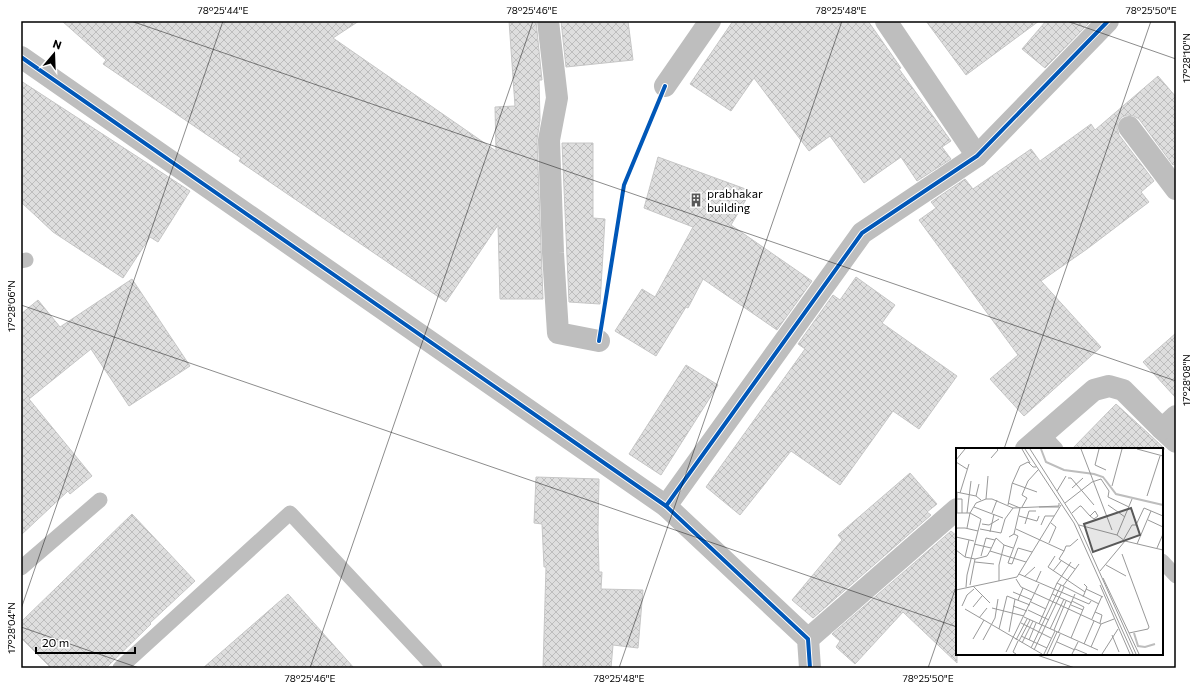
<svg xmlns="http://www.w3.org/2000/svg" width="1197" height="689" font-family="Commissioner,sans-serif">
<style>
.building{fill:url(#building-cross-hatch);stroke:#c6c6c6}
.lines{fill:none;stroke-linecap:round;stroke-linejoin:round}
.lane{stroke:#bebebe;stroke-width:15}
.street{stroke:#bebebe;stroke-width:22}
.cycleway-casing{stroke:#fff;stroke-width:6}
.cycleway{stroke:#0057b8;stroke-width:4}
.ticks{fill:none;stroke:#000;stroke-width:1;stroke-opacity:0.45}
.labels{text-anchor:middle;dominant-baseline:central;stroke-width:4;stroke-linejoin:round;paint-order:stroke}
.poi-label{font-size:12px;fill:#000;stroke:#fff;text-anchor:start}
.inset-river{fill:none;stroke:#bdbdbd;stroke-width:2}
.inset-road{fill:none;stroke:#999;stroke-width:1}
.view{fill:#595959;fill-opacity:0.15;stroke:#595959;stroke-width:2}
.inset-edge{fill:none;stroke:#000;stroke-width:2}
.neatline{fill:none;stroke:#000;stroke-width:1.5}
.ticks-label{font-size:10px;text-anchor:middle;fill:#000}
</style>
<defs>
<pattern id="building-cross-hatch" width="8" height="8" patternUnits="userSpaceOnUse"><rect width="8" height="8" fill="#dedede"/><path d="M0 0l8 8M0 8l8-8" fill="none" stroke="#bdbdbd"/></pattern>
</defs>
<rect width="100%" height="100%" fill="#fff"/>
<g class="building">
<polygon points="62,21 359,21 333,38 496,151 495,107 515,106 509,21 536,21 542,80 539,80 540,120 537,140 543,299 500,299 498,225 446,302 239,161 241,158 103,64 106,60"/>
<polygon points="561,21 628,21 633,60 566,67"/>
<polygon points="733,21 868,21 901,68 899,69 951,141 942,147 951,159 917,181 901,157 864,183 830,136 809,151 754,78 731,111 690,84"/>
<polygon points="926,21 1039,21 966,75"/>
<polygon points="1046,21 1091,21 1045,68 1022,49"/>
<polygon points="1158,76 1176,97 1176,163 1173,165 1139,119 1134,116 1127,115 1122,117 1118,122 1117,128 1119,135 1154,181 1141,192 1149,202 1087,249 1041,281 1101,347 1024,416 990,379 1018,355 919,220 936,208 931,202 965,179 973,189 1031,149 1040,161 1091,124 1095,130"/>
<polygon points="21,81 190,191 158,242 150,237 123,278 53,232 21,202"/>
<polygon points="562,143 593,143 593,218 605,219 600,304 569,302"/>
<polygon points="658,157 751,191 731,225 812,281 777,330 703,279 688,308 686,307 656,356 615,331 642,289 655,297 693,227 644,208"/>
<polygon points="856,277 895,305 882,323 957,376 919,429 893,411 840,485 791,451 740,515 706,487 805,349 798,344 833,295 840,300"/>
<polygon points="132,279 190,366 129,406 91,349 29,399 92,476 70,494 68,491 21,535 21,314 38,300 60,327"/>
<polygon points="1176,333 1176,398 1143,362"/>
<polygon points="686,365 718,385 661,475 629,454"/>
<polygon points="1116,404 1149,434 1165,449 1072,449"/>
<polygon points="910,473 937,504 927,512 931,515 813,618 792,600 842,540 838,535"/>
<polygon points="536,477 599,479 598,529 599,572 602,572 601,589 643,590 638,648 613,645 611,668 543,668 546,567 544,567 542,524 534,523"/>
<polygon points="132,514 195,581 150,623 151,624 106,668 51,668 21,638 21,622"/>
<polygon points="951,531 957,536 957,663 903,612 855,664 836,647 840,641 832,634"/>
<polygon points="288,594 354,668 203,668"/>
</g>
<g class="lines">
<g class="lane">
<polyline points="21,261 26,260"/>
<polyline points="1043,435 1056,449"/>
<polyline points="1162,561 1176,576"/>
<polyline points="21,568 100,500"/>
<polyline points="120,668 290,513 435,668"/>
</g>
<g class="street">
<polyline points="548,21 557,98 549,140 553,253 558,333 599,341"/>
<polyline points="886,21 977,156"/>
<polyline points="21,57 666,506 808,639 810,668"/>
<polyline points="665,86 710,21"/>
<polyline points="1129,127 1176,189"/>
<polyline points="1162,429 1176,442"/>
<polyline points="1026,449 1094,390 1109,386 1123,390 1162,429 1176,416"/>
<polyline points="666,506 862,233 977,156 1108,21"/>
<polyline points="808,639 957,509"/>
</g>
<g class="cycleway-casing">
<g id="cycleway">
<polyline points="21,57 666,506 808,639 810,668"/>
<polyline points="599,341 624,185 665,86"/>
<polyline points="666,506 862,233 977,156 1108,21"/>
</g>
</g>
<use href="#cycleway" class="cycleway"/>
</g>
<path class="ticks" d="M131,21l1045,360M1067,21l109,38M21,305l936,322M1004,449l147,-428M21,609l202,-588M21,627l118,41M1034,654l41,14M310,668l223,-647M619,668l223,-647M928,668l29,-84"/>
<defs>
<g id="building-bare" transform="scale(1.08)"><path d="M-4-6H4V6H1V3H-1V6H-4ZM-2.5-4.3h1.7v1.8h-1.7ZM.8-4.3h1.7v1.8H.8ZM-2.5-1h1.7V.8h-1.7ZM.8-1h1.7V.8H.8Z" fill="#595959" stroke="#fff" stroke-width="2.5" paint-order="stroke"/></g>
</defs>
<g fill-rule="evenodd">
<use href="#building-bare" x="696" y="200"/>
</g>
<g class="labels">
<g class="poi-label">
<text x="707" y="193">prabhakar<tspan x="707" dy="14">building</tspan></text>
</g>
</g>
<g transform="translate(956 448)">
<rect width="207" height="207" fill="#fff"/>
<path class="inset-river" d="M85,1l5,13 18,8 30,4 9,3 13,17 47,11M178,185l4,13 7,1 10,-3"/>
<path class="inset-road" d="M66,1l8,14M69,1l49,74 59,131M74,1l48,75 58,130M125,1l31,81M143,1l-4,16 11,5M181,1l26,7M35,10l7,-8 -1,-1M0,12l9,-11M0,14l11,7M112,30h3l23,27M56,35l25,9M156,38l10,-37M116,40l11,-10M101,43l9,-15M0,44l20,4 5,4M4,45l9,-29M20,48l3,-12M191,48l13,-40M0,51h6v14M30,51l2,-23M52,55l12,5 -6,26 -5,3M109,55l27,-21 9,-3 8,12 -1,6 21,10M52,57l4,-21 8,-18 8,-4 5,5h3M152,57l17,12M18,59l29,11M66,59l5,-9 -5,-3 6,-14 10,-11M83,59h20M0,65h14l6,-10 10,-4h6l21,9 46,-2v-3M1,65v-20M11,65l4,-32M36,65l5,-13M116,65l8,-7h1l9,10 4,3 4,-3 -3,-5 -5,5M63,68l18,5 2,-5M192,72l15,7M26,76l7,1 10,-6M69,76l4,-13h7M85,77l4,-9h9M123,77l38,10 8,6 38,9M24,81l21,4 4,-14 8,-11M60,81l48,22 -5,8M0,83l1,-3h8l13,3M34,84l4,-18M58,86l4,2 -10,27 4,1 6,-16 14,4M161,87l15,-36M0,89l18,4M168,91l8,-14h4l8,-17 19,8M93,95l7,-16 -5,-4M18,96l17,4M181,96l14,-33M57,100l-9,-3 -8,-7 -6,13 36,11M201,100l6,-14M0,102l9,7 10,2 12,-3 3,-5M108,103l2,-5h4l8,-7M166,106l27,73 -1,2 -19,4M25,108l5,-18 9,2M99,108l-7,11 37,25M9,109l4,-17M103,111l16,10M19,114l19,2M150,117l20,11M97,123l8,-10M144,123l25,-30M63,126l70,30 2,-3M68,129l11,-10M147,130l36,76M60,131l5,8 80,37M43,133v-16l5,-20M80,134l5,-11M101,135l42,21M14,137l5,-26M144,137l30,69M17,138l17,17M107,138l16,-22M10,139l1,-12 14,-56 -11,-6 -3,15M130,141l17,8M0,142l61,-13 44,-72M57,144l19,8M96,146l20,9M127,149l4,-10 -3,-3M62,152l5,-12M75,154l15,7M115,157l12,5M6,158l5,-11 7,-6M57,158l14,5M17,159l9,-11M36,160l32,8M9,161l77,45M72,162l21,10M139,164l7,3 -2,8M68,169l74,33M23,170l8,-10M136,171l10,-23M65,175l30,15M83,176l18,-41 14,-21M43,181l8,-33 23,9M94,181l14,-30M98,182l12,-29M53,184l6,-33M102,185l17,-39M156,187l7,17M65,188l26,12M115,190l13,-31 -12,-6M17,191l11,-19M27,192l12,-22 3,-19M60,192l11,-21M73,192l7,-17M63,193l11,-21M101,194l18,8M66,195l11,-22M128,196l10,-23M135,199l10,-23 13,-5M75,200l30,-63M119,201l12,5M78,202l30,-63M50,204l33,-68M60,206l-3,-2 5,-11M88,206l11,-23M91,206l10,-22M95,206l9,-20M116,206l6,-12M146,206l16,-25"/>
<path class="view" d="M175,60l9,27 -47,17 -9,-28z"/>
<rect width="207" height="207" class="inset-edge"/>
</g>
<rect width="1197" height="689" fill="none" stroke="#ffffff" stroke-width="44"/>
<g transform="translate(54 54) rotate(19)" stroke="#ffffff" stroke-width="3" paint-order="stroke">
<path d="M0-3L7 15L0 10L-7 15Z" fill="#000000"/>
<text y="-6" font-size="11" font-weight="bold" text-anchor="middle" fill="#000000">N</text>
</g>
<path d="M36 647v6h99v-6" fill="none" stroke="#000000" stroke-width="2"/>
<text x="42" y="647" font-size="12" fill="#000000" stroke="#ffffff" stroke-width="3" paint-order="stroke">20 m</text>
<rect x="22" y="22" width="1153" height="645" class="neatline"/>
<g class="ticks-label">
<text x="223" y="14">78°25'44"E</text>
<text x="532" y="14">78°25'46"E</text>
<text x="841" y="14">78°25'48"E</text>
<text x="1151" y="14">78°25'50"E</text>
<text transform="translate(1186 58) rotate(-90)" y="4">17°28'10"N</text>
<text transform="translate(11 306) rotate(-90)" y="4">17°28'06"N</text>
<text transform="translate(1186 380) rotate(-90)" y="4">17°28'08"N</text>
<text transform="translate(11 628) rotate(-90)" y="4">17°28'04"N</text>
<text x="310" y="682">78°25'46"E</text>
<text x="619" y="682">78°25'48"E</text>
<text x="928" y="682">78°25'50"E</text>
</g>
</svg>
